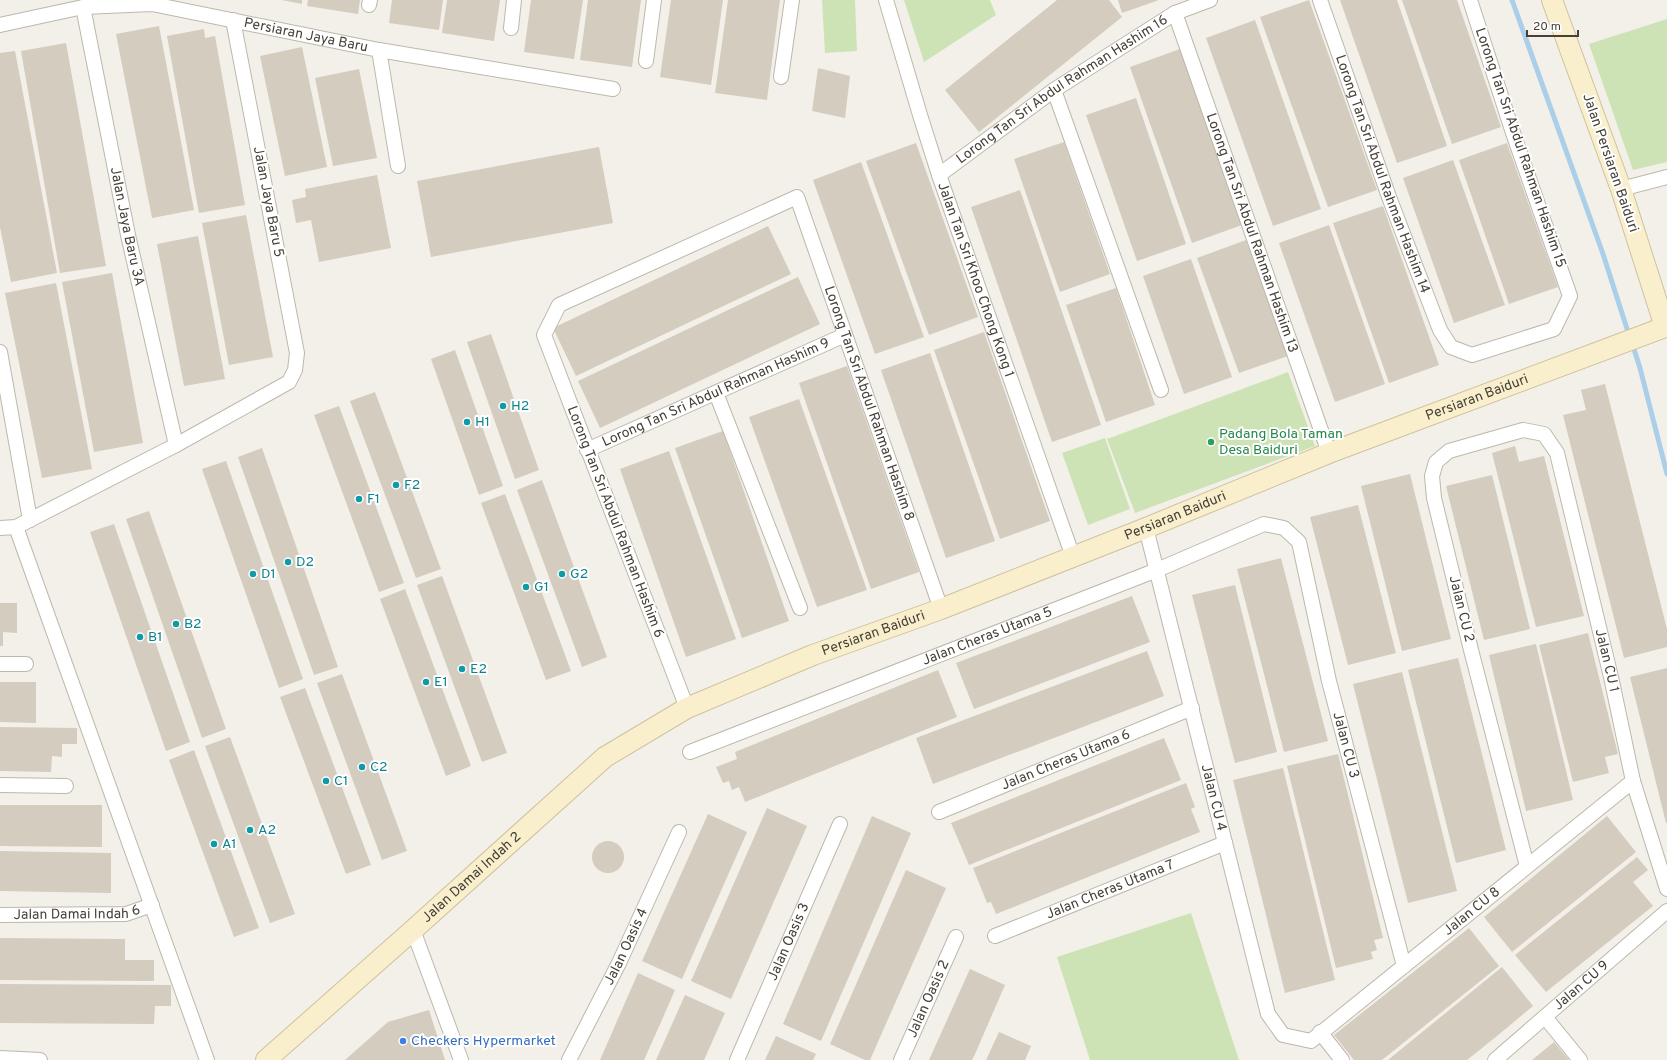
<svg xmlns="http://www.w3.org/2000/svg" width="1667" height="1060" font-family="Overpass,sans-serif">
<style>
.green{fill:#cde3b6}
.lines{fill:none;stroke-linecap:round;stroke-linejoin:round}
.stream{stroke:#abcee9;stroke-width:5}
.building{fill:#d3ccbf}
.street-casing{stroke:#bdb8ac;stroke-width:16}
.secondary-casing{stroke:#cec29d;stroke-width:22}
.street{stroke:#fff;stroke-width:14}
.secondary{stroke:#f9efcc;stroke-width:20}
.culture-dot{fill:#0f9aa8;stroke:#fff;stroke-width:1.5}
.leisure-dot{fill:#2e9e5b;stroke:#fff;stroke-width:1.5}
.shop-dot{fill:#3f7fe0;stroke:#fff;stroke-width:1.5}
.labels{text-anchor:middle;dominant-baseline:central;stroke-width:4;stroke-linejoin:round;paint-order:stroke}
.street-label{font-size:14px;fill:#464138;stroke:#fff}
.culture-label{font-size:14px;fill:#0d838f;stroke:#fff;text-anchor:start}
.leisure-label{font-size:14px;fill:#27864d;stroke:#fff;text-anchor:start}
.shop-label{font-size:14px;fill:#366cbe;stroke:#fff;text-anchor:start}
</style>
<rect width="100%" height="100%" fill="#f3f0e9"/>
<g class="green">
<polygon points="822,0 855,0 857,51 825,53"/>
<polygon points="904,0 990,0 996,15 924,62"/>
<polygon points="1667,19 1667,162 1633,170 1589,44"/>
<polygon points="1288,372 1315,446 1135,513 1107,439"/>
<polygon points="1105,438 1130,509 1088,525 1062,453"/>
<polygon points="1191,913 1239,1060 1090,1060 1057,957"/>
</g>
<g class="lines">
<g class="stream">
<polyline points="1512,0 1603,254 1629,335"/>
<polyline points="1632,343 1640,368 1667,474"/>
</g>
</g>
<g class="building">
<polygon points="282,0 302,0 302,4"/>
<polygon points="308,0 360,0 358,14 307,6"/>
<polygon points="392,0 443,0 439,30 389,23"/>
<polygon points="447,0 500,0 494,41 442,33"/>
<polygon points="531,0 583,0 574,59 524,52"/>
<polygon points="588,0 641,0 632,67 580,60"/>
<polygon points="671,0 723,0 711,85 660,77"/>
<polygon points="728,0 780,0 767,100 715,93"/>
<polygon points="1057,0 1109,0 1122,17 979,132 945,90"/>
<polygon points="1118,0 1159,0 1122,13"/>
<polygon points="1309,0 1377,190 1328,207 1260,17"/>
<polygon points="1340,0 1397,0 1447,146 1397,163"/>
<polygon points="1402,0 1457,0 1501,127 1452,144"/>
<polygon points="1255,20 1321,209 1273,226 1206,38"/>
<polygon points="159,26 194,210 152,218 116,34"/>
<polygon points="204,29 205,38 215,36 245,205 199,213 167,36"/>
<polygon points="66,43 106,266 60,273 21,51"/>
<polygon points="302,47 327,167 285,176 260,56"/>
<polygon points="1180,49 1242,225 1192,243 1130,67"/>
<polygon points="15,51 57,273 11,282 0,227 0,53"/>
<polygon points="818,68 850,76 845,118 812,111"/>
<polygon points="359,69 377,158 333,166 315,78"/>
<polygon points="1136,98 1186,244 1137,261 1086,115"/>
<polygon points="1064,142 1110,274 1060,292 1014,159"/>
<polygon points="916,143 978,317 929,335 866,161"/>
<polygon points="1507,143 1558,287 1509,304 1459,160"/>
<polygon points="599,147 613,223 431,257 417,181"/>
<polygon points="1453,160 1505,305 1454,323 1403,178"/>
<polygon points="861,162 924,337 875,354 813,180"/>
<polygon points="377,175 391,248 319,262 311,220 296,223 292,200 306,197 305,189"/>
<polygon points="1020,190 1101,425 1052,442 971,207"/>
<polygon points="1383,206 1439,365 1389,383 1333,223"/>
<polygon points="246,215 273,357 229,365 202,223"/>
<polygon points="1329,225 1385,384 1335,402 1279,243"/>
<polygon points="768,226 791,274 576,376 553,328"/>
<polygon points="198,236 225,379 184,386 157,244"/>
<polygon points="1246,240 1288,356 1239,373 1197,258"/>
<polygon points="1191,259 1232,377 1184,394 1143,276"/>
<polygon points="112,273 143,443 94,452 62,282"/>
<polygon points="798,277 820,324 600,428 578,381"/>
<polygon points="56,283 92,469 42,478 5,293"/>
<polygon points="1116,288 1155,405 1106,422 1066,305"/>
<polygon points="984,332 1050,521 1000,539 934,350"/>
<polygon points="491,334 539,470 515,479 467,342"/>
<polygon points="455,350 503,486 479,495 431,359"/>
<polygon points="930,353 995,541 946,558 881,370"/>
<polygon points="847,366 919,572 871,589 799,383"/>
<polygon points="1605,384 1667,629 1667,647 1624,658 1563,415 1586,410 1581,390"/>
<polygon points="375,392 441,569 416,578 350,401"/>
<polygon points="799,399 867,590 817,607 749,417"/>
<polygon points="339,406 404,583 379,592 314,415"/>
<polygon points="723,431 789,621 742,638 675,448"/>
<polygon points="1515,446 1519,462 1544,456 1584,616 1536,627 1492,453"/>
<polygon points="262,448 338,667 314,675 238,457"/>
<polygon points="669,451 736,639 686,657 620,469"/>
<polygon points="226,461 303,679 279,688 202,469"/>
<polygon points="1410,474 1451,639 1402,651 1361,486"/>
<polygon points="1492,475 1530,629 1484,640 1446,486"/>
<polygon points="542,480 607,657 582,667 517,490"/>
<polygon points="505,494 571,671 546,680 481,503"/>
<polygon points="1358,505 1396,653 1348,665 1310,517"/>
<polygon points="149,511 226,729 202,738 126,519"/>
<polygon points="114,524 190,742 166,751 90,532"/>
<polygon points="1281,558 1328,741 1284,752 1237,569"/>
<polygon points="442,576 507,753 482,762 417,585"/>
<polygon points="1235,585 1277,752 1235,763 1192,595"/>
<polygon points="405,589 471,766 446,776 380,599"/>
<polygon points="1132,596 1150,642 974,709 956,663"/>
<polygon points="0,603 17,603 17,633 3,632 3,646 0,646"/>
<polygon points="1588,633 1618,754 1605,757 1609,773 1573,782 1539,645"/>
<polygon points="1536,644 1573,800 1526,811 1489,655"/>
<polygon points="1147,651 1164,696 933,784 916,738"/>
<polygon points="1458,658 1506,850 1456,863 1408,670"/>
<polygon points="1667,668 1667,823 1666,823 1630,677"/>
<polygon points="938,670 957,717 745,802 739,787 732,790 729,781 723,783 716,767 737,759 735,752"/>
<polygon points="1402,672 1457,891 1408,903 1353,684"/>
<polygon points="342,674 407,851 382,860 317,683"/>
<polygon points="0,682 36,682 36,723 0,722"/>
<polygon points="305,688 371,865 346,874 280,697"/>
<polygon points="0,727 77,728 77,744 62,744 62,757 52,756 51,772 0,771"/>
<polygon points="230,737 295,914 270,923 205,746"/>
<polygon points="1164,738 1181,780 969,865 951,823"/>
<polygon points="194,750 259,928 234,937 169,760"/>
<polygon points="1338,754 1383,938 1374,940 1377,950 1371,952 1373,959 1336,968 1287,766"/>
<polygon points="1283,768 1335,980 1285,993 1233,780"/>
<polygon points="1186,783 1195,807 1191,809 1200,832 996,914 991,902 987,903 973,868"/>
<polygon points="0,805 102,805 102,847 0,846"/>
<polygon points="767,808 807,826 731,999 691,981"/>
<polygon points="708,814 747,832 682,979 642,961"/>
<polygon points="872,816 911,833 821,1041 783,1024"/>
<polygon points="1607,816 1636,852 1512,952 1484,917"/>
<circle cx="608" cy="857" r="16"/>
<polygon points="0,851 111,853 111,893 0,891"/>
<polygon points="1637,857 1648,870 1633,882 1653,906 1546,992 1515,955"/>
<polygon points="906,870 946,888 870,1060 865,1060 830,1044"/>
<polygon points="1469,928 1499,966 1382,1060 1354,1060 1334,1035"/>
<polygon points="0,938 125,939 125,960 154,960 154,981 0,980"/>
<polygon points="1502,967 1533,1006 1497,1036 1467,1060 1388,1060"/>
<polygon points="970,969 1005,985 975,1054 972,1060 929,1060"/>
<polygon points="638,973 675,990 661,1022 644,1060 600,1060"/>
<polygon points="0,984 171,985 171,1006 155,1006 154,1024 0,1023"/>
<polygon points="685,995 725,1013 704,1060 656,1060"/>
<polygon points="429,1010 445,1060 345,1060 388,1022"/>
<polygon points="999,1032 1031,1046 1025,1060 986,1060"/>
<polygon points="776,1036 816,1054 813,1060 765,1060"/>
<polygon points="1554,1042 1569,1060 1532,1060"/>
</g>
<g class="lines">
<g class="street-casing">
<g id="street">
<path id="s1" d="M886,0l34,115 19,60 134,382"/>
<path id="s2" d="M1320,0l69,197 51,133 11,17 21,8 82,-26 16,-33 -57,-163 -43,-133"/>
<polyline points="369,5 370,0"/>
<path id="s3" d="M83,7l45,228 48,210"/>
<path id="s4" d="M1175,13l154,440"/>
<path id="s5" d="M0,25l83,-18 69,-3 227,46 234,39"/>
<polyline points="511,28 514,0"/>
<polyline points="379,50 398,166"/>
<polyline points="646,61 654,0"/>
<polyline points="781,77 792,0"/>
<polyline points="1054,90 1161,390"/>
<path id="s6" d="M939,175l115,-85 121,-77 35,-13"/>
<polyline points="1621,189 1667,177"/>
<polyline points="0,352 30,520"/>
<polyline points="716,393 800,608"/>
<path id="s7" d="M587,450l258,-115"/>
<polyline points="16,527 207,1060"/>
<polyline points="0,528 16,527 176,445 289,382 295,370 297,353 233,20"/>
<path id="s8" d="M1146,528l122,486 15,21 28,6 322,-260"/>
<polyline points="0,664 26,664"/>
<path id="s9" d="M687,708l-143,-373 15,-30 238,-108 144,412"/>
<path id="s10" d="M690,752l467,-182 107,-46 20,4 15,14 30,139 75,285"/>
<polyline points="0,785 66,786"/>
<path id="s11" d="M939,812l253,-104"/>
<path id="s12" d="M1527,866l-56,-216 -37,-152 -2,-22 4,-14 13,-11 74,-21 21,4 13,19 54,224 22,104 34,108"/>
<path id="s13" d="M0,915l126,-1 26,-9"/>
<polyline points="413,930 461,1060"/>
<path id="s14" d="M995,936l230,-93"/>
<polyline points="1545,1017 1580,1060"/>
<polyline points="1320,1032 1342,1060"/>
<polyline points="0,1058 40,1060"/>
<path id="s15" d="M569,1060l50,-97 60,-131"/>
<path id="s16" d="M737,1060l103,-236"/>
<path id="s17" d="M901,1060l55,-123"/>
<path id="s18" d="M1495,1060l172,-149"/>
</g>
</g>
<g class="secondary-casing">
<g id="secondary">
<path id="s19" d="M266,1060l147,-130 192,-173 82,-49 126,-53 128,-46 205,-81 183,-75 336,-126 -44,-138 -69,-189"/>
</g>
</g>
<use href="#street" class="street"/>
<use href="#secondary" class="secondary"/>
</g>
<g class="culture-dot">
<circle cx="503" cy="406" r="4"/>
<circle cx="467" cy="422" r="4"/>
<circle cx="396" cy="485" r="4"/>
<circle cx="359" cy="499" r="4"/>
<circle cx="288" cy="562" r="4"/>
<circle cx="253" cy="574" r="4"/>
<circle cx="562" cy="574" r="4"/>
<circle cx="526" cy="587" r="4"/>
<circle cx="176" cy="624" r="4"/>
<circle cx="140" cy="637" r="4"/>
<circle cx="462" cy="669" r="4"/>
<circle cx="426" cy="682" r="4"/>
<circle cx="362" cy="767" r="4"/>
<circle cx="326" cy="781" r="4"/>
<circle cx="250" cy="830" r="4"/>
<circle cx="214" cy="844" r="4"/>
</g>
<circle class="leisure-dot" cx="1211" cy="442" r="4"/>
<circle class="shop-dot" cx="403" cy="1041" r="4"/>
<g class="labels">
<g class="street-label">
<text stroke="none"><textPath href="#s5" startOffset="311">Persiaran Jaya Baru</textPath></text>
<text stroke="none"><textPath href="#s6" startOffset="150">Lorong Tan Sri Abdul Rahman Hashim 16</textPath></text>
<text transform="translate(1520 148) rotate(71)">Lorong Tan Sri Abdul Rahman Hashim 15</text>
<text transform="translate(1610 163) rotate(71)">Jalan Persiaran Baiduri</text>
<text stroke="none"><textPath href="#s2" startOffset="185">Lorong Tan Sri Abdul Rahman Hashim 14</textPath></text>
<text transform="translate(268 202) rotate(79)">Jalan Jaya Baru 5</text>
<text stroke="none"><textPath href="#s3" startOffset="224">Jalan Jaya Baru 3A</textPath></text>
<text stroke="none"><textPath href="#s4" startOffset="233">Lorong Tan Sri Abdul Rahman Hashim 13</textPath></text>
<text stroke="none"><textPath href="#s1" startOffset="294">Jalan Tan Sri Khoo Chong Kong 1</textPath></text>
<text stroke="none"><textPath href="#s7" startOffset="141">Lorong Tan Sri Abdul Rahman Hashim 9</textPath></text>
<text stroke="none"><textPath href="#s19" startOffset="1399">Persiaran Baiduri</textPath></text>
<text stroke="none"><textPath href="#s9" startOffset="913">Lorong Tan Sri Abdul Rahman Hashim 8</textPath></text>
<text stroke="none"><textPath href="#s19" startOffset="1075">Persiaran Baiduri</textPath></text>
<text transform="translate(615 522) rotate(69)">Lorong Tan Sri Abdul Rahman Hashim 6</text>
<text transform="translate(1461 609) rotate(76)">Jalan CU 2</text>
<text stroke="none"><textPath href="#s19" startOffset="751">Persiaran Baiduri</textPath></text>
<text stroke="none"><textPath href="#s10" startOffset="319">Jalan Cheras Utama 5</textPath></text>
<text stroke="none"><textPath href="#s12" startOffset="768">Jalan CU 1</textPath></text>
<text stroke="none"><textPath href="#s10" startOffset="867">Jalan CU 3</textPath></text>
<text stroke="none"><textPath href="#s11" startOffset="137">Jalan Cheras Utama 6</textPath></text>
<text stroke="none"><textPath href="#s8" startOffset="278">Jalan CU 4</textPath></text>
<text stroke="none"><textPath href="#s19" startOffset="275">Jalan Damai Indah 2</textPath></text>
<text stroke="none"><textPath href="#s14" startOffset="124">Jalan Cheras Utama 7</textPath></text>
<text stroke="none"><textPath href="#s13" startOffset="77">Jalan Damai Indah 6</textPath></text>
<text stroke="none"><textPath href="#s8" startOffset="762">Jalan CU 8</textPath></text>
<text stroke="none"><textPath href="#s16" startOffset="129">Jalan Oasis 3</textPath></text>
<text stroke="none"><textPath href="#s15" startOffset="127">Jalan Oasis 4</textPath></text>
<text stroke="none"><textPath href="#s18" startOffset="114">Jalan CU 9</textPath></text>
<text stroke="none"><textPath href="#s17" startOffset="67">Jalan Oasis 2</textPath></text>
</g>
<g class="culture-label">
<text x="511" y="406">H2</text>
<text x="475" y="422">H1</text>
<text x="404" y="485">F2</text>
<text x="367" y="499">F1</text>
<text x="296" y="562">D2</text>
<text x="261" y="574">D1</text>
<text x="570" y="574">G2</text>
<text x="534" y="587">G1</text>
<text x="184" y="624">B2</text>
<text x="148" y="637">B1</text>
<text x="470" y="669">E2</text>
<text x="434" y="682">E1</text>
<text x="370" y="767">C2</text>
<text x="334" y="781">C1</text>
<text x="258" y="830">A2</text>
<text x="222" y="844">A1</text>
</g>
<g class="leisure-label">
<text x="1219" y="434">Padang Bola Taman<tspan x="1219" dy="16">Desa Baiduri</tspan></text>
</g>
<g class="shop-label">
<text x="411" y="1041">Checkers Hypermarket</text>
</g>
</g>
<path d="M1527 30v6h51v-6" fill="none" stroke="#464138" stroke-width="2"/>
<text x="1533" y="30" font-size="12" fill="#464138" stroke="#ffffff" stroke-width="3" paint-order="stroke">20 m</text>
</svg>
